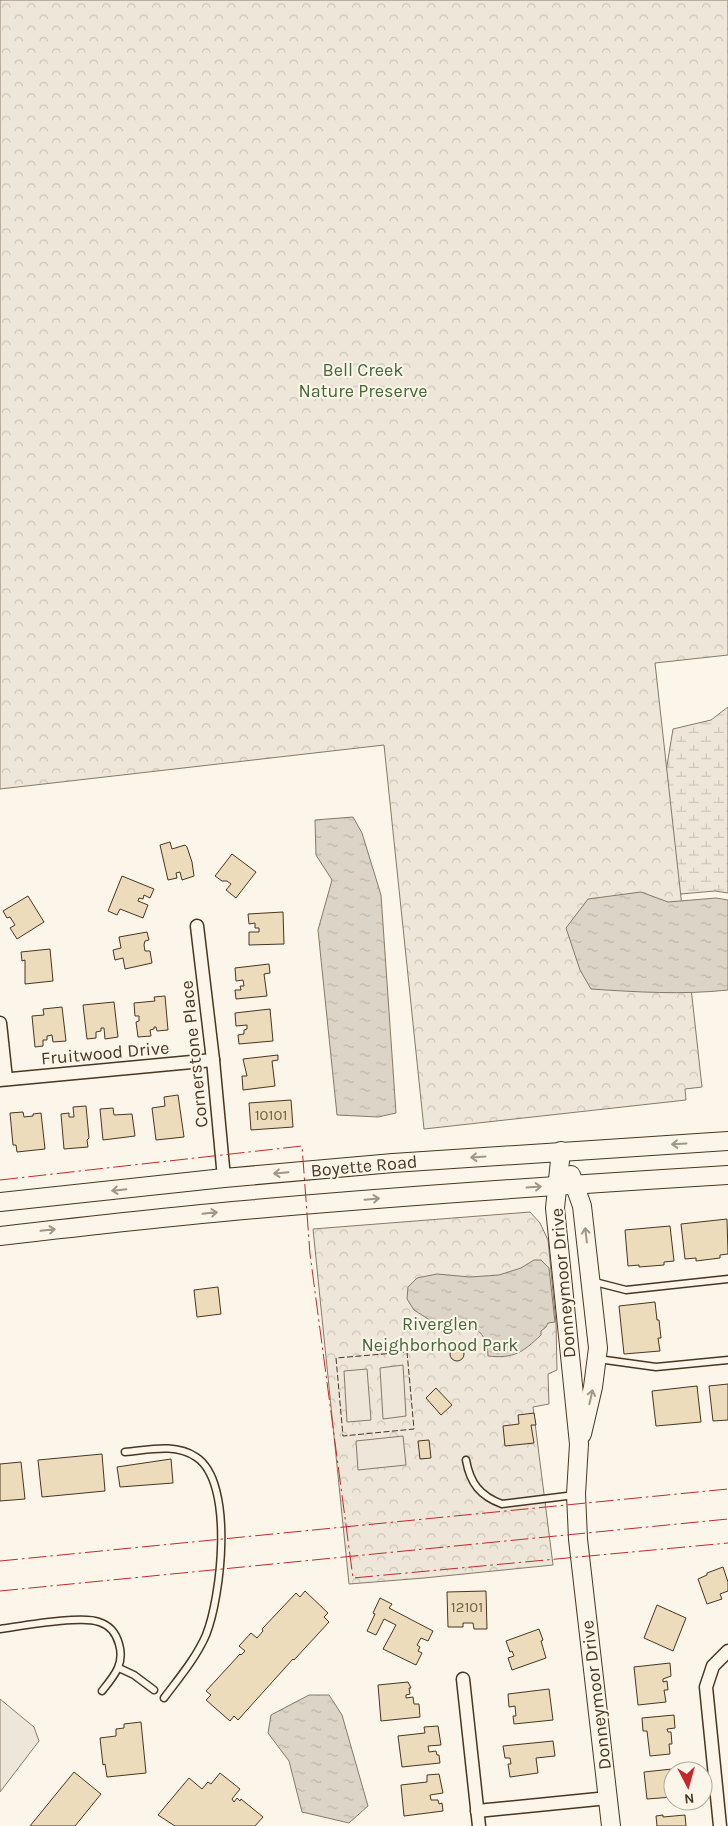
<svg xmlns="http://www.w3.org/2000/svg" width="728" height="1826" font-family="Karla,sans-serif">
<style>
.wetland{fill:url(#wetland-marsh);stroke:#887966}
.park{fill:url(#park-crowns);stroke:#887966}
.pitch{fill:#ede6d9;stroke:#887966}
.water{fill:url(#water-ripples);stroke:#887966}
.building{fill:#ecdcbc;stroke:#4a3520}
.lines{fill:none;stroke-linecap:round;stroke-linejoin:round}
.lane-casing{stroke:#4a3520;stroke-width:9}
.street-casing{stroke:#4a3520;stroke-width:15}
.secondary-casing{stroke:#4a3520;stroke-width:20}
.lane{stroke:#fbf6e9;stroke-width:6}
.street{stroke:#fbf6e9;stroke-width:12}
.secondary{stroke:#fbf6e9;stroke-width:18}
.fence{stroke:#4a3520;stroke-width:1;stroke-dasharray:6 2.5;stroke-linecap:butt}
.power{stroke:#c62828;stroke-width:1;stroke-dasharray:18 4 2.5 4;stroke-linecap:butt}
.oneway{stroke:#a29684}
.labels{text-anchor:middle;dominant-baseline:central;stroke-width:4;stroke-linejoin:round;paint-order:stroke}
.number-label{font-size:15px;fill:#725f47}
.park-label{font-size:18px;fill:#436837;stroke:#fbf6e9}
.street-label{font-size:18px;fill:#4a3520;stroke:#fbf6e9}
</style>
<defs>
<pattern id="wetland-marsh" width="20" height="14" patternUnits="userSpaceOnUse" patternTransform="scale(1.25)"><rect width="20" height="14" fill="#ede6d9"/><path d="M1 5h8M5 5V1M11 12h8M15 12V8" fill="none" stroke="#cdc6ba"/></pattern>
<pattern id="park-crowns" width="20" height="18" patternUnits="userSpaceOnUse" patternTransform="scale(1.25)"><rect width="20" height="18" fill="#ede6d9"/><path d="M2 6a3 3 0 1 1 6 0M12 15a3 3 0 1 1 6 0" fill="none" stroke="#cdc6ba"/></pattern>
<pattern id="water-ripples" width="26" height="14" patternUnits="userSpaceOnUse" patternTransform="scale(1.25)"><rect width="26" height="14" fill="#dcd4c6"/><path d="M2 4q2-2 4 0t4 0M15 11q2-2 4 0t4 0" fill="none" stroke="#beb7aa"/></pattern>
</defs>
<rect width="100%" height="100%" fill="#fbf6e9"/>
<polygon class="wetland" points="728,707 728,893 715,891 669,895 662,796 673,729 711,720"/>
<g class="park">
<polygon points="0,0 728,0 728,655 655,663 702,1087 685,1089 686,1100 424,1129 384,745 0,789"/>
<polygon points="530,1212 540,1223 548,1240 556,1323 557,1370 548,1374 549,1404 533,1407 553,1565 424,1578 349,1584 313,1229"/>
</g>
<g class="pitch">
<polygon points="403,1365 406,1416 383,1419 380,1368"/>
<polygon points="367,1369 371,1420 347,1422 344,1371"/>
<polygon points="403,1436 406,1465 358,1470 356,1441"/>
<polygon points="0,1699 34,1727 39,1741 0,1792"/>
</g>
<g class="water">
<polygon points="353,817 362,833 381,895 396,1113 378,1117 337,1115 318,930 332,880 316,855 315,820"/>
<path d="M641,892l27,10 48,-4 12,2v90c-46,5 -91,2 -137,-1l-11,-19 -14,-42 22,-29z"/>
<path d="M534,1260h7l8,8 6,54 -7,1 -2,4 -5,4v4c-18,17 -27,24 -53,21 0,-29 -24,-39 -47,-24l-5,-8 -22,-14 -7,-11 1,-12 9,-9 20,-4 33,3 29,-2 22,-7z"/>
<polygon points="309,1695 329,1695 342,1715 368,1806 349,1823 302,1812 289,1761 268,1733 271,1715"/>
</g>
<g class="building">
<polygon points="170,842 172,849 185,845 187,847 192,862 194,876 182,880 180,872 176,873 177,878 168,880 160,845"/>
<polygon points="232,854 256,872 236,898 226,890 231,884 227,881 222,881 215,876"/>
<polygon points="122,876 154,889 150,898 144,895 143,899 139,898 138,901 148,905 143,918 120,909 117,915 108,911"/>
<polygon points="28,896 44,922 17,939 10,928 15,925 10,917 7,918 3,911"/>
<polygon points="283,912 284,944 249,945 249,932 259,932 259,928 255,928 255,923 249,924 248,914"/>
<polygon points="147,932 149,940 145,941 144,945 145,951 150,951 152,963 125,969 123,958 115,960 113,950 121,948 119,937"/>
<polygon points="50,949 53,981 25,984 25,960 22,961 21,952"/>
<polygon points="269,964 270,973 264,974 267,996 236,999 235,990 241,990 240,986 244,986 243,980 236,981 235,968"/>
<polygon points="165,996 168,1030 157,1031 156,1027 154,1027 154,1029 150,1030 151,1036 138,1037 136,1022 139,1021 139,1016 135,1016 134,1003 155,1001 154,997"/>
<polygon points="114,1002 118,1037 105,1039 104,1028 101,1028 101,1031 96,1032 96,1038 87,1039 83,1005"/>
<polygon points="62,1007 66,1041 53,1042 52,1035 47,1036 47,1040 43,1040 43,1046 35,1047 32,1016 44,1015 43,1009"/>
<polygon points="270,1009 273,1041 239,1044 238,1035 244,1034 244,1030 247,1029 247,1025 236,1026 235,1013"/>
<polygon points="278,1055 278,1060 272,1061 275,1086 243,1090 242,1076 247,1076 243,1059"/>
<polygon points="178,1095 184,1137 156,1140 152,1108 165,1106 164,1097"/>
<polygon points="291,1100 293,1127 251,1130 249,1103"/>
<polygon points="86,1106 89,1138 87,1140 88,1147 64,1149 61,1114 69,1113 69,1117 74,1117 73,1107"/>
<polygon points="113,1108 114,1115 132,1114 135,1136 103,1140 100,1109"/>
<polygon points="23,1112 24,1117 33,1116 33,1114 41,1113 45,1149 17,1152 16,1145 13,1145 10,1113"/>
<polygon points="727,1219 728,1254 720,1255 720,1258 696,1261 696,1258 685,1259 681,1224"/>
<polygon points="670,1226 674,1261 664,1262 664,1265 639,1267 639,1265 628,1266 625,1230"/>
<polygon points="218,1287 221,1314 197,1317 194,1290"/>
<polygon points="655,1302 657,1320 659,1320 661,1338 658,1338 660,1351 624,1354 619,1306"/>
<circle cx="457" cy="1354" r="7"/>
<polygon points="728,1384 728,1420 713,1421 709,1386"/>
<polygon points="697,1386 701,1422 656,1426 652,1391"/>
<polygon points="436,1388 452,1405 441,1415 426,1398"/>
<polygon points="534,1413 536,1425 531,1425 534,1443 505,1446 503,1426 519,1424 518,1415"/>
<polygon points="429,1440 431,1458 420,1459 418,1441"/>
<polygon points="102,1454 105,1491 42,1497 38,1460"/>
<polygon points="171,1459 173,1483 120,1487 117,1467"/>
<polygon points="21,1462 25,1499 0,1501 0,1464"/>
<polygon points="723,1567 728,1582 728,1591 720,1594 722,1599 707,1604 698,1579 707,1575 707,1573"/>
<polygon points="305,1591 328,1613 324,1617 329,1622 294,1660 293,1659 238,1720 234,1716 230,1721 206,1700 211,1695 206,1691 240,1654 241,1655 245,1651 239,1646 251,1633 257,1638 263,1631 262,1629 296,1593 300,1597"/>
<polygon points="486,1591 487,1629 474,1629 473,1623 463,1623 463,1627 448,1627 447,1592"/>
<polygon points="380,1598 392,1604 389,1608 433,1631 428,1641 421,1638 417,1645 420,1647 418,1651 422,1653 416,1665 383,1649 396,1625 384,1619 376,1635 367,1631 375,1614 373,1613"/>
<polygon points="657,1605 686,1618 673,1651 644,1638"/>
<polygon points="539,1629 543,1640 541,1641 546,1658 512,1670 508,1658 514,1656 512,1651 510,1652 506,1641"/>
<polygon points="670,1663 671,1676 663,1679 663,1682 667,1681 668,1690 664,1690 666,1702 638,1705 634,1667"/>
<polygon points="408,1682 411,1688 409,1688 410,1694 406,1695 406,1698 413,1697 414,1704 419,1704 420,1717 381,1721 378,1685"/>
<polygon points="549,1689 553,1720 514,1724 513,1716 516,1716 515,1706 509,1707 508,1694"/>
<polygon points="674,1715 675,1728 667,1729 668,1732 671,1732 672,1744 669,1744 670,1754 650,1756 647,1731 643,1731 642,1718"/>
<polygon points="141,1722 146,1773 107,1777 105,1764 103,1765 100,1738 116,1736 116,1729 124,1728 124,1724"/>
<polygon points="438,1726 441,1745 428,1746 429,1752 436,1751 437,1755 439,1755 440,1763 402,1767 398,1736 425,1733 424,1727"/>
<polygon points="553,1741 555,1756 536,1758 538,1773 510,1777 508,1764 511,1764 510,1758 505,1758 503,1746"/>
<polygon points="672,1769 673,1797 647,1799 644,1772"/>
<polygon points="74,1772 101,1794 75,1826 30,1826"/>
<polygon points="220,1773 240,1789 232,1799 234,1802 237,1798 240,1801 241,1799 263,1817 255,1826 175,1826 158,1815 189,1778 202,1789 208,1782 211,1784"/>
<polygon points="439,1774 443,1793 430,1795 431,1800 438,1800 439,1804 442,1803 443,1811 404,1816 401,1785 427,1782 427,1775"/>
<polygon points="663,1815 663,1817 685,1815 686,1826 657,1826 656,1816"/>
</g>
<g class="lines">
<g class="lane-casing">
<g id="lane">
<polyline points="591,1281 626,1290 728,1279"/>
<polyline points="598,1359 656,1367 728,1360"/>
<path d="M125,1452c24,-2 50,-9 71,5 39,25 25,141 10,178 -10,23 -27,43 -42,63"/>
<path d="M466,1460c4,23 14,36 36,44l73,-9"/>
<path d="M0,1629c22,-3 82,-14 99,-7 10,3 17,11 20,22 6,20 -5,32 -17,47"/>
<polyline points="119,1668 134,1675 154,1690"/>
</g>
</g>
<g class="street-casing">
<g id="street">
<polyline points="197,926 213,1060 224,1178"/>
<polyline points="0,1023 6,1079"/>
<polyline points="0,1080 213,1060"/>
<polyline points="463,1679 479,1826"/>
<polyline points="477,1811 608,1798"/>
<polyline points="720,1826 706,1687 713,1666 728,1651"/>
</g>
</g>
<g class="secondary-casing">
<g id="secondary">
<polyline points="561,1151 555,1208 579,1444 576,1494 578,1539 611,1826"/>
<polyline points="571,1175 582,1206 598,1348 593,1387 582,1434"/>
<polyline points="0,1202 224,1178 393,1163 728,1141"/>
<path d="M0,1236c78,-9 156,-18 233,-25 165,-15 330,-26 495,-36"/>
</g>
</g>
<use href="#lane" class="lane"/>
<use href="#street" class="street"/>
<use href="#secondary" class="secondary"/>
<polygon class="fence" points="407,1352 414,1429 343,1436 336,1358"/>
<g class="power">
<polyline points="0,1180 302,1146 310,1254 353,1578 728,1543"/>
<polyline points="0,1561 728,1489"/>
<polyline points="0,1591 728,1519"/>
</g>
</g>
<defs><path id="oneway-shaft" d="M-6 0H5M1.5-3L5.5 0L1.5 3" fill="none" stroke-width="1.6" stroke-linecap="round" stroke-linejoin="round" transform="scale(1.25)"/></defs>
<g class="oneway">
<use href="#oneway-shaft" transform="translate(679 1144) rotate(177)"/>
<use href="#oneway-shaft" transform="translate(478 1157) rotate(176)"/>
<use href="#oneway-shaft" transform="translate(281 1173) rotate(175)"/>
<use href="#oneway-shaft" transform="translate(534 1187) rotate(-4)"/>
<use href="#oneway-shaft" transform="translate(119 1190) rotate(174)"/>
<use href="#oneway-shaft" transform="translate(372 1199) rotate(-5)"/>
<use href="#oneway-shaft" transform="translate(210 1213) rotate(-6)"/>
<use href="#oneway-shaft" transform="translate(48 1230) rotate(-6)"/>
<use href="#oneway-shaft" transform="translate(586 1235) rotate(-97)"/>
<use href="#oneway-shaft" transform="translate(591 1397) rotate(-77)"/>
</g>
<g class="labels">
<g class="number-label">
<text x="271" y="1115">10101</text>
<text x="467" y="1607">12101</text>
</g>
<g class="park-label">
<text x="363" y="370">Bell Creek<tspan x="363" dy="21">Nature Preserve</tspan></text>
<text x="440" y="1324">Riverglen<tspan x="440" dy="21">Neighborhood Park</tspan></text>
</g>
<g class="street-label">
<text transform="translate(105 1053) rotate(-5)">Fruitwood Drive</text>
<text transform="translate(194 1054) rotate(-96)">Cornerstone Place</text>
<text transform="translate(364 1166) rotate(-5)">Boyette Road</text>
<text transform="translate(563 1283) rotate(-95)">Donneymoor Drive</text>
<text transform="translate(596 1695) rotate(-97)">Donneymoor Drive</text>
</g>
</g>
<g transform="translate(688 1786) rotate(174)"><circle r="24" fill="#fbf6e9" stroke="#b4a999"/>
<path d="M0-4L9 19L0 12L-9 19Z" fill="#c62828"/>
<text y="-8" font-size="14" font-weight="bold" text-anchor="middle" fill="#4a3520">N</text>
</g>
</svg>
